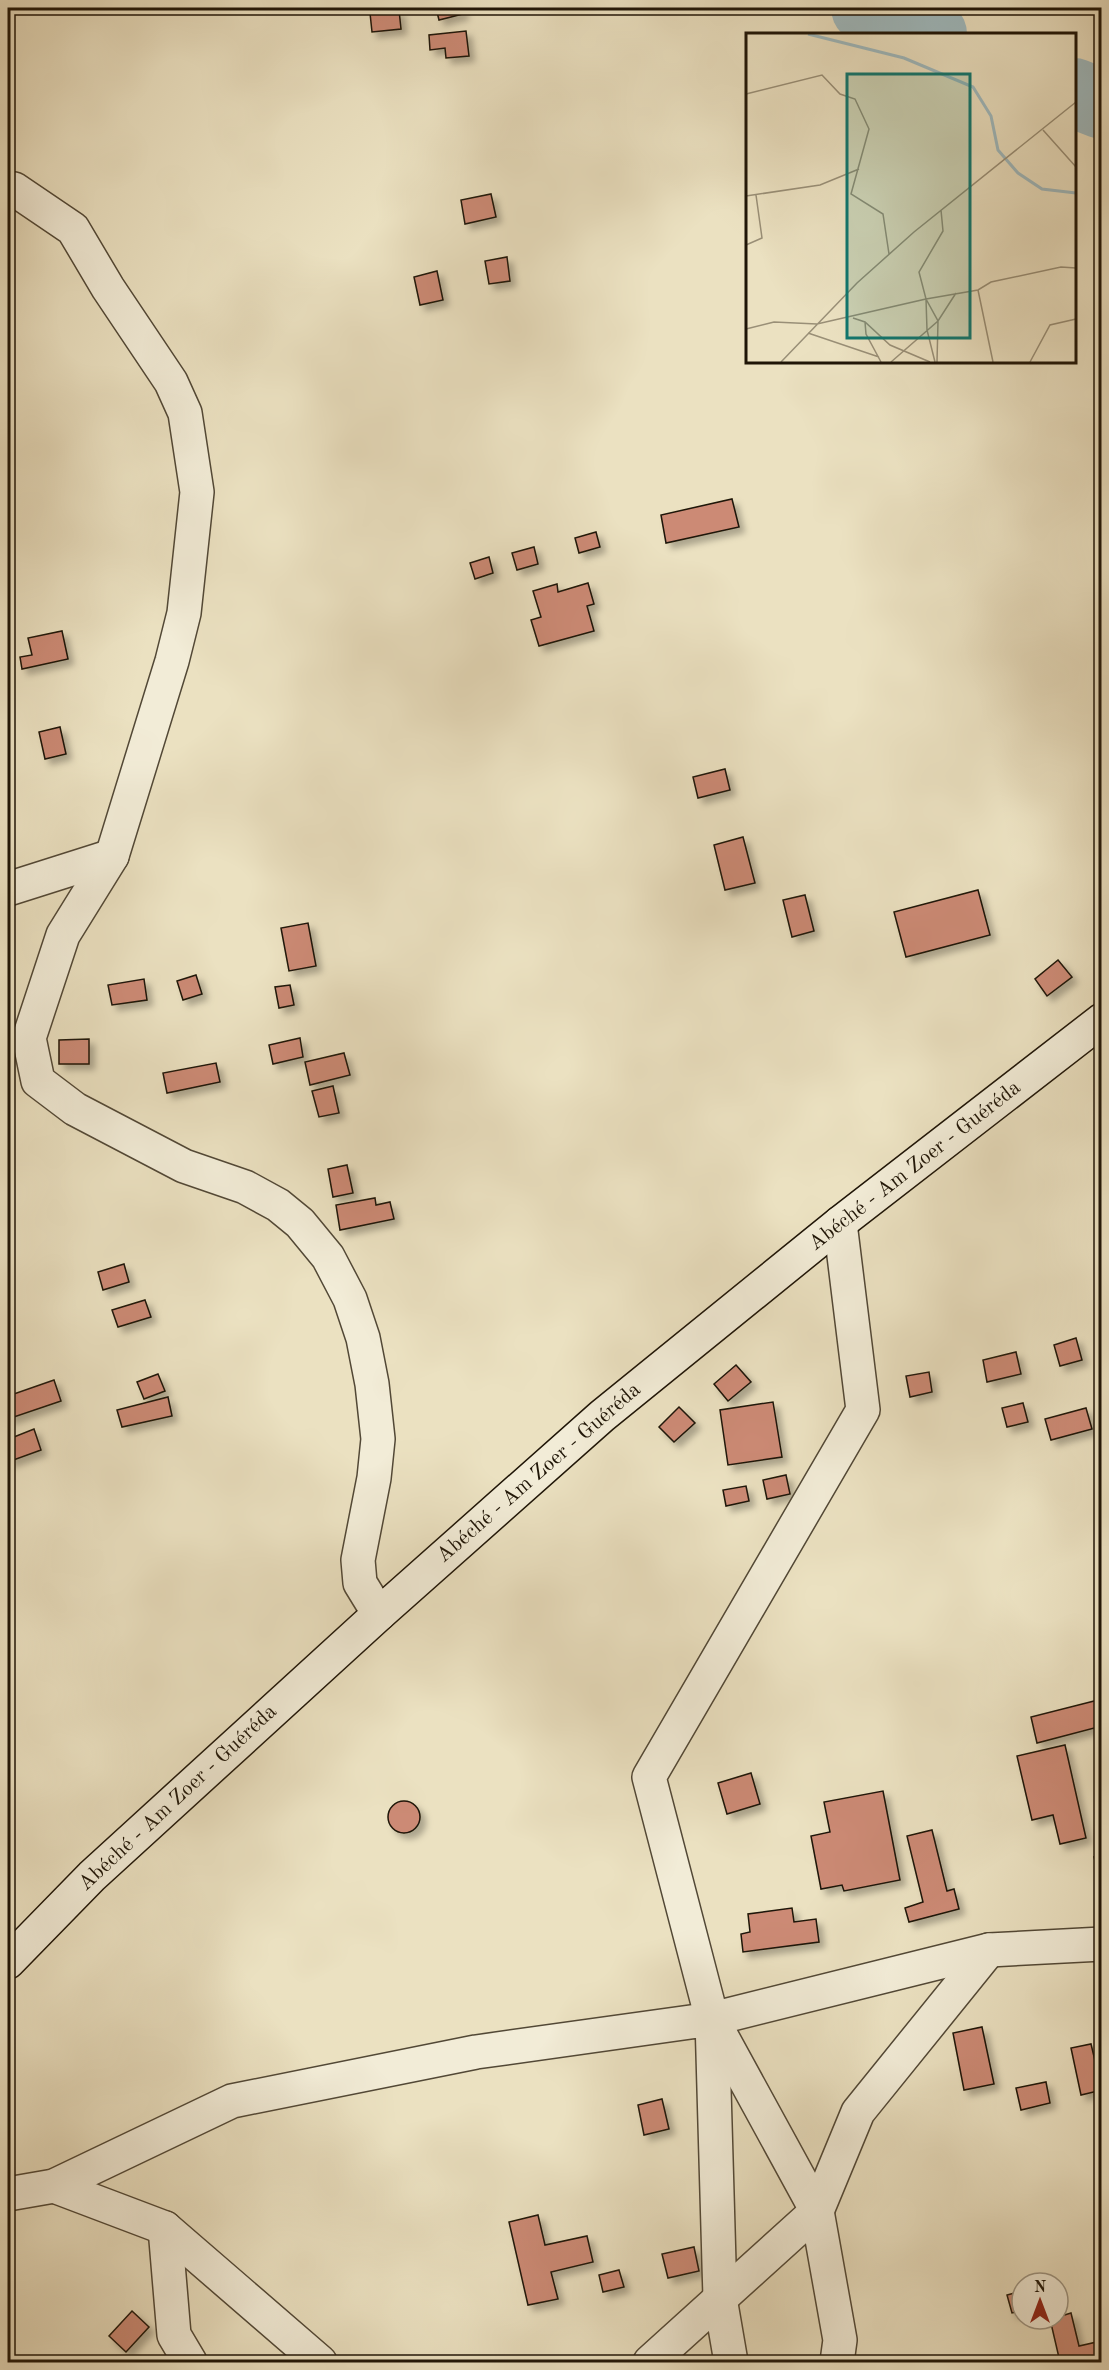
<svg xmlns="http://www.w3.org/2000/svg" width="1109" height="2370" font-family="'Old Standard TT',serif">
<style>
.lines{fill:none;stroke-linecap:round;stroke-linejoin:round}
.river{stroke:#9fbabf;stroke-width:70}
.building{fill:#cc8a75;stroke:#1f1507;stroke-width:1.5;filter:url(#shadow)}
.street-casing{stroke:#524836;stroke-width:36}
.secondary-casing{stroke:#1f1507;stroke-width:36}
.street{stroke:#f2ecd7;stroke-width:33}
.secondary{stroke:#f2ecd7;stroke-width:33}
.labels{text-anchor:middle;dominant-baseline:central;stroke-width:5;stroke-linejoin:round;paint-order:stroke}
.street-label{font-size:21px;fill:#1f1507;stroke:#f2ecd7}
.inset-river{fill:none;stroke:#9fbabf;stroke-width:3}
.inset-road{fill:none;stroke:#998f77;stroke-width:1.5}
.view{fill:#0f766e;fill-opacity:0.15;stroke:#0f766e;stroke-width:3}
.inset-edge{fill:none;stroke:#1f1507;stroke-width:3}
</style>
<defs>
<filter id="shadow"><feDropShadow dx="5.5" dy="5.5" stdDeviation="3" flood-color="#0004"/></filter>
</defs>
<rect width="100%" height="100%" fill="#ebe1c1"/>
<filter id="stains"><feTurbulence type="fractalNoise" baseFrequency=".00333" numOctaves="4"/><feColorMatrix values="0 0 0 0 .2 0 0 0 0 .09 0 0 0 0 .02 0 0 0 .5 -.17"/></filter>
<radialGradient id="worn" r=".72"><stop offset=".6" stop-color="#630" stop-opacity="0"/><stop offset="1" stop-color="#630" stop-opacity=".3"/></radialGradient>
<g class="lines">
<g class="river">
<polyline points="866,8 932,34"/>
<polyline points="1074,93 1102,104"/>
</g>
</g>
<g class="building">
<polygon points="436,8 462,8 463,14 439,20"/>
<polygon points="399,10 401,29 372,32 370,13"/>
<polygon points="466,31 469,56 446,58 445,48 430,50 429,35"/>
<polygon points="491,194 496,217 465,224 461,200"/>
<polygon points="507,257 510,281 489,284 485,261"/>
<polygon points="437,271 443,300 420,305 414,277"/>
<polygon points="732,499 739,527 666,543 661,515"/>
<polygon points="596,532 600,547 579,553 575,538"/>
<polygon points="534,547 538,564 517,570 512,553"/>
<polygon points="489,557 493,573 475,579 470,563"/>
<polygon points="588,583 594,604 587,606 594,631 539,646 531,620 541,617 533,591 557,584 558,592"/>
<polygon points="62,631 68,659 22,669 20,657 32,655 28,638"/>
<polygon points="60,727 66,754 45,759 39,732"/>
<polygon points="725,769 730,790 698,798 693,777"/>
<polygon points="743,837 755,883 725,890 714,845"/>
<polygon points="978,890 990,935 906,957 894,912"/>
<polygon points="805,895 814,931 792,937 783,900"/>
<polygon points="308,923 316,966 289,971 281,928"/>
<polygon points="1058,960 1072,977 1047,996 1035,979"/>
<polygon points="196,975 202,994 183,1000 177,981"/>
<polygon points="144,979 147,1000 112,1005 108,985"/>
<polygon points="290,985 294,1005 279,1008 275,987"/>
<polygon points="300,1038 303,1057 273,1064 269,1045"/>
<polygon points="89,1039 89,1064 59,1064 59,1040"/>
<polygon points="344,1053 350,1075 310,1085 305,1062"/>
<polygon points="216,1063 220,1082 167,1093 163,1073"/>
<polygon points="333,1086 339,1113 319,1117 312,1091"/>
<polygon points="347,1165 353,1193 333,1197 328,1169"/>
<polygon points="375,1198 376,1205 390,1202 394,1219 340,1230 336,1205"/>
<polygon points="124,1264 129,1282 103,1290 98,1272"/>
<polygon points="145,1300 151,1317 118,1327 112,1310"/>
<polygon points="1076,1338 1082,1360 1060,1366 1054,1345"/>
<polygon points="1016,1352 1021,1374 987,1382 983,1360"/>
<polygon points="736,1365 751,1382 728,1401 714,1384"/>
<polygon points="929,1372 932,1392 910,1397 906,1376"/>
<polygon points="158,1374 165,1391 144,1399 137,1382"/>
<polygon points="54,1380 61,1401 8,1419 8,1396"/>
<polygon points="168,1397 172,1416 122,1427 117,1410"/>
<polygon points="773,1402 782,1457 728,1465 720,1410"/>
<polygon points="1023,1403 1028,1422 1007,1427 1002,1408"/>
<polygon points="679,1407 695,1423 674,1442 659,1427"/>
<polygon points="1086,1408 1092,1429 1051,1440 1045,1419"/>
<polygon points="34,1429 41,1450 8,1462 8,1435 9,1439"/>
<polygon points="786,1475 790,1494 767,1499 763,1480"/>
<polygon points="746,1486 749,1501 726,1506 723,1490"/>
<polygon points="1102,1699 1102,1726 1037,1743 1031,1717"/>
<polygon points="1065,1745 1086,1838 1060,1844 1053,1815 1032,1820 1017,1756"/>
<polygon points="751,1773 760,1804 727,1814 718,1783"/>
<polygon points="883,1791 900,1880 844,1891 842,1885 821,1889 811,1836 830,1832 824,1802"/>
<circle cx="404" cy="1817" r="16"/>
<polygon points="932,1830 947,1891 954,1889 959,1909 909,1922 905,1908 923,1902 907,1836"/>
<polygon points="1102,1856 1102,1882 1100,1882 1094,1857"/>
<polygon points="792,1908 794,1922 816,1919 819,1942 743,1952 741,1934 750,1932 748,1914"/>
<polygon points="982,2027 994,2084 964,2090 953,2033"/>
<polygon points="1091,2044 1097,2069 1102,2068 1102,2090 1081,2095 1071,2048"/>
<polygon points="1046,2082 1050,2103 1021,2110 1016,2088"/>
<polygon points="662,2099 669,2129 644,2135 638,2105"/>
<polygon points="538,2215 545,2245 587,2236 593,2262 551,2272 558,2299 528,2305 509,2222"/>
<polygon points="694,2247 699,2271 668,2278 662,2254"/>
<polygon points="619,2270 624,2287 603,2292 599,2275"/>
<polygon points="1022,2291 1022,2311 1012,2313 1007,2295"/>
<polygon points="132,2311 149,2327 126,2352 109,2336"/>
<polygon points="1071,2313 1079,2346 1101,2341 1102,2361 1060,2362 1050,2319 1058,2319 1058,2317"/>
</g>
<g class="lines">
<g class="street-casing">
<g id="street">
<polyline points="8,188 14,189 73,229 108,288 171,382 185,413 197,492 184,613 172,661 112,856 63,935 29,1038 38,1081 75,1109 184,1166 245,1187 278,1205 300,1223 328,1257 350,1299 363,1338 372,1384 378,1439 374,1478 358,1560 360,1583 379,1614"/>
<polyline points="8,889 112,856"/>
<polyline points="712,2019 989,1950 1102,1944"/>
<polyline points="54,2186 165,2228 320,2362"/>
<polyline points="8,2194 54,2186 232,2101 476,2052 712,2019 720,2298 731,2362"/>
<polyline points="165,2228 174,2335 190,2362"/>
<polyline points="650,2362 817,2211 858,2112 989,1950"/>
<polyline points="837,2362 840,2340 817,2211 712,2019 649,1777 863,1410 840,1223"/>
</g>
</g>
<g class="secondary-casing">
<polyline id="secondary" points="8,1962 92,1876 379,1614 602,1416 840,1223 1102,1020"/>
</g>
<use href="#street" class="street"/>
<use href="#secondary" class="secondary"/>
</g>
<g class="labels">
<g class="street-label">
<text transform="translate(915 1166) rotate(-38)">Abéché - Am Zoer - Guéréda</text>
<text transform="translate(539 1473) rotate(-41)">Abéché - Am Zoer - Guéréda</text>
<text transform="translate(178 1798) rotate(-43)">Abéché - Am Zoer - Guéréda</text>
</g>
</g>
<g transform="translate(746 33)">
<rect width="330" height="330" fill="#ebe1c1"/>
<path class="inset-river" d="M62,1l96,24 69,29 18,29 7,34 20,23 24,16 34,4"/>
<path class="inset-road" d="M0,61l76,-19 18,19 15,5 14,30 -18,65 32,20 6,40M297,97l33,37M0,163l74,-11 39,-16M0,212l16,-7 -6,-43M232,257l15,72M180,266l52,-9 13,-8 70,-15 15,1M107,285l12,4 25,23 40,17M119,289l1,12 15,28M0,296l28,-7 43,2 109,-25 1,31 8,32M62,300l71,24M35,329l76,-79 57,-51 162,-130M145,329l47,-41 18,-28M191,329l1,-41 -12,-22 -7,-27 24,-41 -2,-21M284,329l20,-37 26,-6"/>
<path class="view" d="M101,41h123v264h-123z"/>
<rect width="330" height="330" class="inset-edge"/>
</g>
<rect width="1109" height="2370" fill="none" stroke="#ebe1c1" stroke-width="30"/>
<rect x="9" y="9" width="1091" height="2352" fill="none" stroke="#1f1507" stroke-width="3"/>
<rect x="15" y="15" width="1079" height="2340" fill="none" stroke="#1f1507" stroke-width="1.5"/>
<g transform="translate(1040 2301)"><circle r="28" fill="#f2ecd7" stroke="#9e9684" stroke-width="1.5"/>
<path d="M0-4.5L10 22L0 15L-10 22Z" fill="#8f2418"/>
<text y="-9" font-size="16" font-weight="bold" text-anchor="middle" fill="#1f1507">N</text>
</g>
<rect width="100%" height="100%" filter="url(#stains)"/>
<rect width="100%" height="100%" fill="url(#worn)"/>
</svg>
